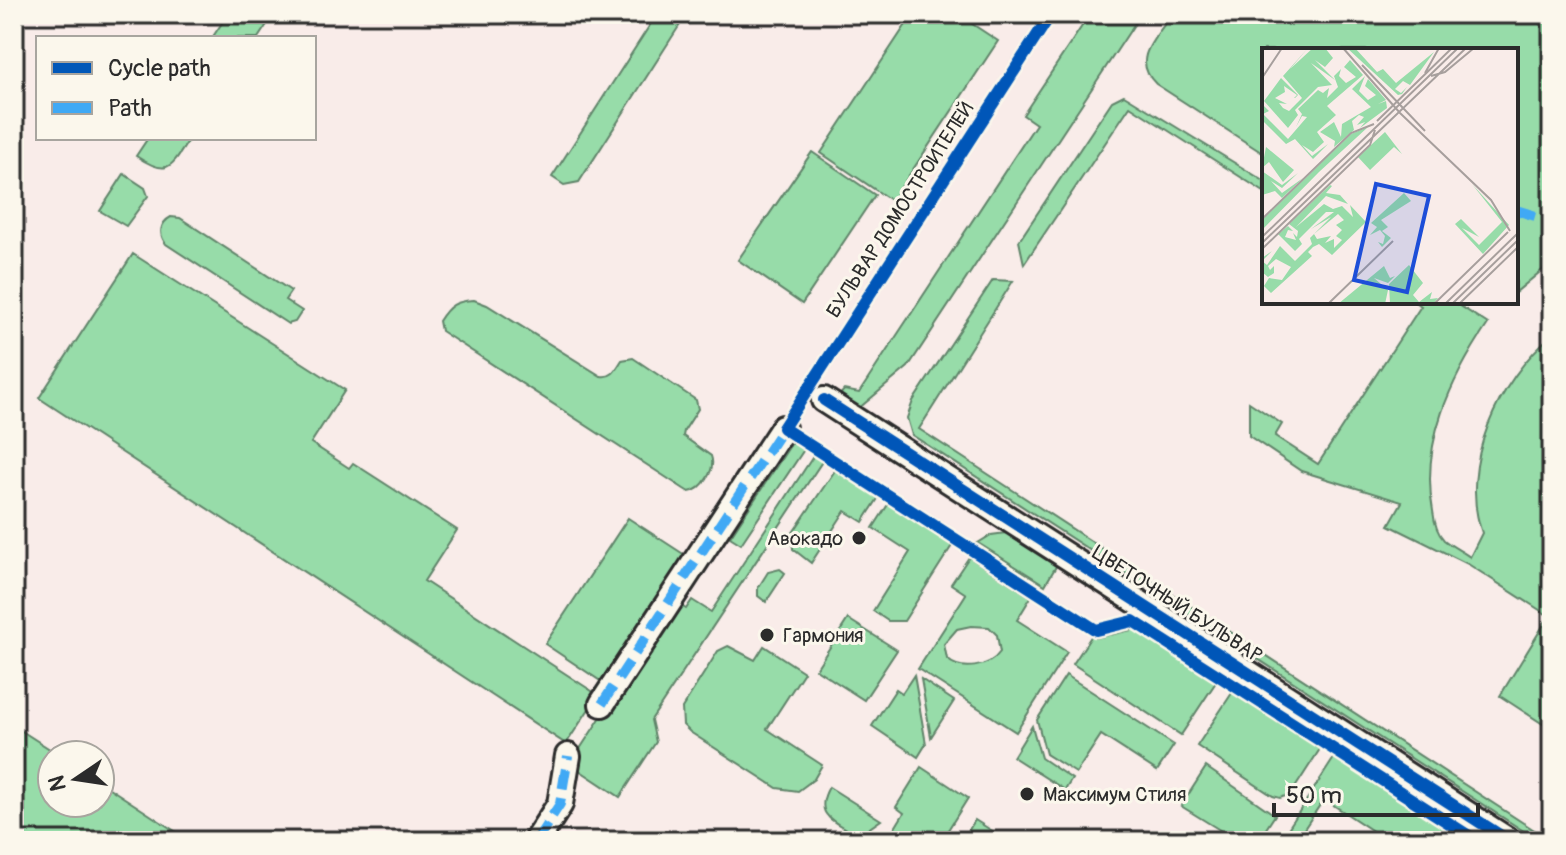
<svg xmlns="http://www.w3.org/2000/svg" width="1566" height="855" font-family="Pangolin,sans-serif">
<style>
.green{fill:#97dca9;stroke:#61846a;stroke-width:2;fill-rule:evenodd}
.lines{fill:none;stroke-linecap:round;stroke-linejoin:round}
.street-casing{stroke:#2b2b2b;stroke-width:30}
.street{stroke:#fbf7ec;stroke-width:24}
.quiet{stroke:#3fa9f5;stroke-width:10;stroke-dasharray:20 10;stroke-linecap:butt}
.cycleway-casing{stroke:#fbf7ec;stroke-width:17}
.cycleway{stroke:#0057b8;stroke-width:12}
.poi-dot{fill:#2b2b2b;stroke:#fbf7ec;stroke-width:3}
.labels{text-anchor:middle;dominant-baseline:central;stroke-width:6;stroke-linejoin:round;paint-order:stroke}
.street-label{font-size:20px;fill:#2b2b2b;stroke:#fbf7ec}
.poi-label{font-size:20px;fill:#2b2b2b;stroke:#fbf7ec;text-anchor:start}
.inset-road{fill:none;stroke:#a79f9d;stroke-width:2}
.view{fill:#1d4ed8;fill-opacity:0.15;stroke:#1d4ed8;stroke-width:4}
.inset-edge{fill:none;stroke:#2b2b2b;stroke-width:4}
</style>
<rect width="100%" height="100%" fill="#f9ece9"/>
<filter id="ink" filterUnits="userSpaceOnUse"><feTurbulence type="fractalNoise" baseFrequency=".0125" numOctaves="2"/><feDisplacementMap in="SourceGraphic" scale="16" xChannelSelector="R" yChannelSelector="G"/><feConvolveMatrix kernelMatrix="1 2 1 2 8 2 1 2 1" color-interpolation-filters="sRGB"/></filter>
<g filter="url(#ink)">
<g class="green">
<polygon points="228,14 274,14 258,38 212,38"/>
<polygon points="657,14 704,14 683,20 579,182 564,185 552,177"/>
<polygon points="913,14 957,14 998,41 892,201 821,153"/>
<polygon points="1090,14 1141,14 908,367 858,409 837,398 844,390 859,393 1036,124 1023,115"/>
<path d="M1172,14h380v248l-36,30v-242h-252v104l-108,-70c-26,-25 0,-46 16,-70z"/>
<polygon points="1124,95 1264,181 1264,192 1130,106 1024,264 1019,241 1112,101"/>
<path d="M148,138h42c-19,29 -21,40 -54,18z"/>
<polygon points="812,152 875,195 802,304 738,260"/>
<polygon points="124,174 145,188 148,196 126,226 100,211"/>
<path d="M171,217l9,1 111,73 -6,9 17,11 -7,11 -7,2 -122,-80c-8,-10 -6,-21 5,-27z"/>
<polygon points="133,254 345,390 311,443 349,468 353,463 457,530 424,581 598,695 566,744 39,398"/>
<polygon points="993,280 1013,281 919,429 1551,841 1539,841 912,435 907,418 913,401"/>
<path d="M474,300l13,5 114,71c12,2 15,-7 21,-16l11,-2 63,42 2,9 -14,22 -1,5 28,20c5,13 -8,34 -22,36l-5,-3 -243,-158 -2,-10c10,-16 17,-20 35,-21z"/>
<path d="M1416,302h38l34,22c-37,55 -68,119 -55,187 1,9 4,22 11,29 7,6 18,11 26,17l12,-24c-24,-67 17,-154 70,-198v395l-52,-34 49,-80 -81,-52 -79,-39 13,-23 -101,-31 -52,-35v-34l33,22 -7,12 43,28 103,-158z"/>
<polygon points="793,441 805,448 741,544 730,537"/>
<polygon points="814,455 823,460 651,720 656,742 620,797 570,764 676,603 686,609 692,600 711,612"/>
<polygon points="836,469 879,497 863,522 845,511 811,563 793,549 792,534"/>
<polygon points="889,503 953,544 904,621 888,621 873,611 910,552 873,528"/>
<polygon points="628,518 688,557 605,684 545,644"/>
<polygon points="1006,533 1014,535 1058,563 1045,585 978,543 991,535"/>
<path d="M969,557l62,40 -14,23 50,32 -51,80 -98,-63 48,-75 -15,-10zM971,626l18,1 8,8 3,17c-11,16 -39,20 -53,7l-3,-15 13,-15z"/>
<polygon points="780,569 785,573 766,602 758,596 758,588 768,572"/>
<polygon points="848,619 897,650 864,700 816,669"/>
<polygon points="1136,629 1216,682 1181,735 1073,664 1092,635 1096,638"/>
<polygon points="728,646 755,660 764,646 804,672 767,729 822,765 814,779 798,791 777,788 690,732 683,725 682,708 718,651"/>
<polygon points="914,675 926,744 918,757 872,726 896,689 902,693"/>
<polygon points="1066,675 1174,745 1157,771 1101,735 1076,773 1046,754 1037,720"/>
<polygon points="921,679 954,701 931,737"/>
<polygon points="1232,693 1320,749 1291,794 1280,798 1273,796 1197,746"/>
<polygon points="14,726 59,755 52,755 52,803 100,803 100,782 190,841 14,841"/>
<polygon points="1032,726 1041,758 1072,779 1065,790 1013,757"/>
<polygon points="1334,758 1466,841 1388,841 1324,799 1296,841 1280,841"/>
<polygon points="921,767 968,798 941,841 887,841 904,813 896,807"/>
<polygon points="1206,767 1275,815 1258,841 1218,841 1223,832 1181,806"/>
<path d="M829,787l52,33 -23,16c-22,-14 -46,-19 -29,-49z"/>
<polygon points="975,820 1008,841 962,841"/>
</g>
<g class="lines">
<g class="street-casing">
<g id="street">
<polyline points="824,400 1509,841"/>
<polyline points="602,704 783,428"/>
<polyline points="536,841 560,804 568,756"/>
</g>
</g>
<use href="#street" class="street"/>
<g class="quiet">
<polyline points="1516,210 1552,221"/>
<polyline points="602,704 783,428"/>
<polyline points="536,841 560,804 568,756"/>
</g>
<g class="cycleway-casing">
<g id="cycleway">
<polyline points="1051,14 783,428 1096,630 1133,621 1477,841"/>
<polyline points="824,400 1509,841"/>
</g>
</g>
<use href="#cycleway" class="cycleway"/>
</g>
</g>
<g class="poi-dot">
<circle cx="859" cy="538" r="8"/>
<circle cx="767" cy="635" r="8"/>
<circle cx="1027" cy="794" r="8"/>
</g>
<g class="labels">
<g class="street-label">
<text transform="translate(900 210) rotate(-57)">БУЛЬВАР ДОМОСТРОИТЕЛЕЙ</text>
<text transform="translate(1177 604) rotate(33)">ЦВЕТОЧНЫЙ БУЛЬВАР</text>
</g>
<g class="poi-label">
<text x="843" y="538" text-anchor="end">Авокадо</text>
<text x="783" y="635">Гармония</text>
<text x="1043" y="794">Максимум Стиля</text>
</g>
</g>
<g transform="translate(1262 48)">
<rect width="256" height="256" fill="#f9ece9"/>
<path d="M46,0l-18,21 23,-21h12l8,10 -8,9 -10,-7 20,20 -24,-17 21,22 -14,2 -23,23 3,5 -10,13 -24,-27 17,-23 17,17 -3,3h-1l3,-3 -13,-9 1,6 -10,6 12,6 -8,-1 4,5 6,3 13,-13 -19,-22zM85,0h8l22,24 6,-3 13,14 38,-31 -24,33 -7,-4 -8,8 6,4 6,-6 -5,7 -4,1zM88,12l13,15 -36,31 9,9 -19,17 7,10 -11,10 -11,-7 10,11 16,-12 -15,15 -18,-20 -9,5 -24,-24v-16l7,7 -6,3 25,25 19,-22 -5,-1 -6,11 6,-13 -4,-5 20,-19 5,3 6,-5 -2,10 11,-11 -4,-11 7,-7 -2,7 7,7 10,-6 -12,-10zM103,28l-6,15 9,9 8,-5 -11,-9 3,-7 18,21 -8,4 8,-3 1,7 -27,20 5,-6 -8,3 7,-8 -5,-2 -7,6 2,9 -20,17 1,-6 -15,-9 14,-10 7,15 1,-13 29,-17 -19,-18zM106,79l-49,45 -57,58v-10l89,-86zM123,84l17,22 -8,-7 -24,23 -12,-13zM4,99l28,23 -11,12 -14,-20 -7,6zM0,123l20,14 16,-12 -16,15 -11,-7 11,12 21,-15 -21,20 -7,-7 -13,4zM210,136l37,41 -26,29 -28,-30 6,-5 18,18 -17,-9 17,17 23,-23zM68,137l2,1 -6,7 14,2 8,9 -22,-8 -30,31 28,-23 9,5 9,-3 11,11 -3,-12 16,17 -34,33 -13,-11 -6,3 -5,5 4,4 -41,37 -7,-7 5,-8 13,2 9,-13 -15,-8 -8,7 2,4 4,-4v7l-6,4 -6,-5v-14l10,-7 -10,10 5,4 13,-19 15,15 17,-17 -2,-6 21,-21 -20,12 23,-17h-8l-27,27 3,5 -7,7 -17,-17 10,-8 5,5 -5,-1 -3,7 11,3 -3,-7 4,4 1,-6 -9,-7zM76,166l6,6 -8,5 6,5 -6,6 6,4 -8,8v-9l-9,4 6,-7 -14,3 -3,-5zM142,145l7,8 -30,19 7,7 -6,4 9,7 -9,9 -4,-5 5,2 2,-8 -5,-6 -10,5 7,-8 -6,-4zM147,217l14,18 -10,12 6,7 13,-10 -2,7 8,-1 -5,6h-43l-1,-20zM122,218l6,12 5,-2 -7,7 -14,-5 14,12 -3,14h-47z" fill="#97dca9" fill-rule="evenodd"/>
<path class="inset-road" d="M81,0l57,65 91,87 19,31M100,17l63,66M163,25l14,-25M169,28l14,-4 29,-24M0,30l20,-30M115,73l75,-73M0,171l89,-86 23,-9M0,189l196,-189M0,195l204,-195M0,201l108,-104 5,-15M66,256l65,-63M172,256l74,-72M183,256l73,-71M190,256l66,-64M197,256l59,-57"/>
<path class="view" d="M114,136l53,12 -22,96 -53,-12z"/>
<rect width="256" height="256" class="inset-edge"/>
</g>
<rect width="1566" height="855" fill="none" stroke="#fbf7ec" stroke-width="48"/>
<rect x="24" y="24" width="1518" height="807" fill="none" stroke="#2b2b2b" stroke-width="3" filter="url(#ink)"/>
<rect x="36" y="36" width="280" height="104" fill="#fbf7ec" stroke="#a8a59f" stroke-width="2"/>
<rect x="52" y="62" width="40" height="12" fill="#0057b8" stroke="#a8a59f" stroke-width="2"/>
<text x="108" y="76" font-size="24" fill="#2b2b2b">Cycle path</text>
<rect x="52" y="102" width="40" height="12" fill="#3fa9f5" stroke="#a8a59f" stroke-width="2"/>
<text x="108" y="116" font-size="24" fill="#2b2b2b">Path</text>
<g transform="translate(76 779) rotate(257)"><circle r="38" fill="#fbf7ec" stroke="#a8a59f" stroke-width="2"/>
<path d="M0-6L14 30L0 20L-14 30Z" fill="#2b2b2b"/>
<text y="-12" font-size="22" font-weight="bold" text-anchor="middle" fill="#2b2b2b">N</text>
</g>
<path d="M1274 803v12h204v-12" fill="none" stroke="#2b2b2b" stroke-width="4"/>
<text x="1286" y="803" font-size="24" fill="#2b2b2b" stroke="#fbf7ec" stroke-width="6" paint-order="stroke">50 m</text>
</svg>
